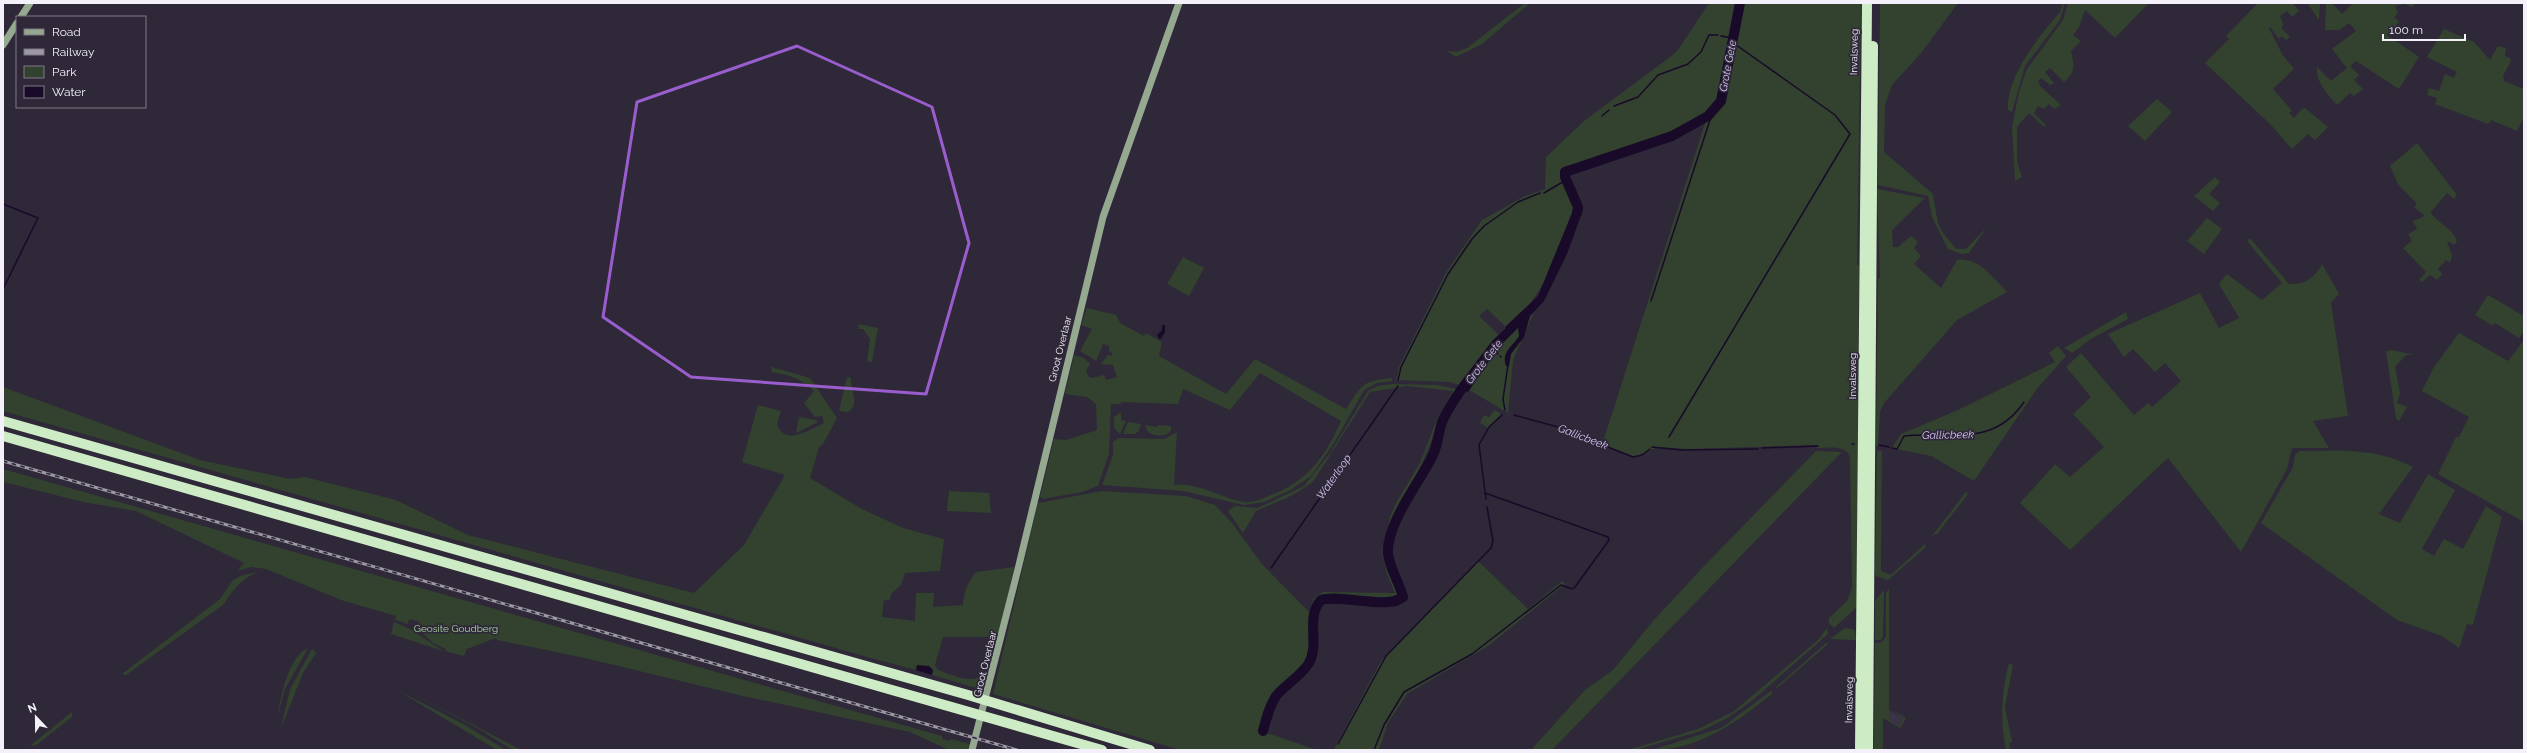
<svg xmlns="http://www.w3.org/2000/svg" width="2527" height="753" font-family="Raleway,sans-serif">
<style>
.built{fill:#3a3247}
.green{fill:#32422f}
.water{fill:#180a28}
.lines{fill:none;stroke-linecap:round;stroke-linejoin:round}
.stream{stroke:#180a28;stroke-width:1.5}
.river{stroke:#180a28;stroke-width:10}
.secondary{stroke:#95a991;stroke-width:7}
.highway{stroke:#cdecc6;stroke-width:10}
.rail-casing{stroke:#9d98a4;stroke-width:3}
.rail{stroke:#2e2838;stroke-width:1.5;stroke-dasharray:4.5;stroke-linecap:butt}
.marked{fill:none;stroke:#9a5dce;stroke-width:3;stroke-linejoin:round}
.labels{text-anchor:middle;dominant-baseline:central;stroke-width:3.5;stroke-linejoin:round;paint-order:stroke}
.street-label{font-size:10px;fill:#f5f1fb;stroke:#2e2838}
.park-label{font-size:10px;fill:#a9d69e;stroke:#2e2838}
.water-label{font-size:11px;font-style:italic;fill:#d7c4f6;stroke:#2e2838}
</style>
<rect width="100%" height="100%" fill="#2e2838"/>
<polygon class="built" points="1888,709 1903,718 1899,726 1889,719"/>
<g class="green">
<polygon points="1525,3 1530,3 1482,44 1456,57 1447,51 1457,52 1467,48"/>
<polygon points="1709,3 1736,3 1719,95 1712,108 1689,124 1604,157 1563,167 1561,176 1576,208 1549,275 1530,304 1506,327 1487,309 1479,316 1499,335 1459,385 1450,382 1396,380 1399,367 1447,271 1482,220 1525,196 1545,189 1546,157 1584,121 1670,57 1678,50"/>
<path d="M1742,3h119l-4,262h2l-2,342 -23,21 -5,-5v-5l18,-17 5,-14 -2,-128c-2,-15 -22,-11 -33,-11l-1,-3 -128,4 -30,-2 -23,10 -33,-12 104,-325 17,-18z"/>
<polygon points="1880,3 1958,3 1922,52 1892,85 1885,105 1884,152 1933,194 1938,224 1943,233 1956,249 1966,249 1987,227 1969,253 1961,254 1948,249 1932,217 1928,196 1878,185"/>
<path d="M2063,3h2l-5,17 -35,46 -13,46 -4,-2c-2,-33 31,-74 52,-98z"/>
<path d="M2068,3h81l-34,35 -30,-28 -6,17 -6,8 8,6 -10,10c3,15 5,21 -7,31l-14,-14 -5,4 9,11 -4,2 -9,-7 -3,3 2,5 21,19 -7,4 -5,-5 -5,5 -6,-3 -4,7 12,12 -2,2 -15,-14 -12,14v35l5,15 -7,4 -3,-54 7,-35 8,-23 36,-49z"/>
<polygon points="2258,3 2293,3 2299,11 2292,17 2287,11 2280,16 2283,23 2282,29 2290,37 2286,40 2282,36 2279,39 2270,27 2269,28 2282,54 2294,69 2273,89 2292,111 2289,113 2294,118 2301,110 2305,108 2328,127 2315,140 2308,134 2292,149 2271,125 2205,63 2229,39 2226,36"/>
<polygon points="2307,3 2320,3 2319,20"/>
<path d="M2326,3h6l10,11 11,-11h63l-4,4 -8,-3 -9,2 3,7 -4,4 5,5 -12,13 32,22 -20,32 -43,-28 -6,5 9,9 -5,5 9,9 -9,7 -4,-3 -13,12c-10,-12 -21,-22 -20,-38l14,14 16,-13 -15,-19 24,-18 -7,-8 -10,7h-14z"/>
<polygon points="2444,29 2474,42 2490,60 2498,46 2506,48 2505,56 2510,58 2511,61 2503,76 2504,81 2524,89 2524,117 2517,131 2491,120 2488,124 2435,104 2437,98 2427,95 2429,88 2439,91 2445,74 2454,78 2457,72 2427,57"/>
<polygon points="2157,99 2172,112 2145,141 2128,126"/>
<path d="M2417,143l40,52 -3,4 -7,-6 -16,19c1,7 20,15 26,28l-2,5 -8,-4 5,15 -2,7 -4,-3 -8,9 4,5 -5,6 -7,-5 -8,7 -3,-2 7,-8 -23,-24 9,-7 -4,-7 9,-5 -4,-8 10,-4 1,-2 -10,-8 3,-3 -19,-20 -8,-18z"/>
<polygon points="2215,177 2220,182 2209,194 2220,203 2213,211 2194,196"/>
<path d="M1877,189l48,9 -33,32 1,17h5l13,-11 7,6 -4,6 7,8 -7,8 27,24 16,-28c21,-4 37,19 50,32l-50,28 -73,83 -4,9 -2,34h-2l2,-167 2,-1z"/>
<polygon points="2207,218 2222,229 2204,254 2187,241"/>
<path d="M2250,238l39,46c17,1 25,-6 33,-20l17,30 -8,8 17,114 -35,5 16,27h-37l-5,21 -46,83 -73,-94 -98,92 -50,-47 35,-39 15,13 34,-30 -31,-33 18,-17 -25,-30 15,-14 53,62 14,-12 4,4 29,-26 -16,-18 -10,9 -22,-23 -9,8 -16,-23 92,-41 19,35 20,-10 -20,-34 8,-10 35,26 20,-17 -35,-42z"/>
<polygon points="1183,257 1204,268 1189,296 1167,284"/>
<polygon points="2488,295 2524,316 2524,332 2519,338 2495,323 2493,326 2475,315"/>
<path d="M1087,308l29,7 4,8 24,13 2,-3 16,9 -3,14 67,38 29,-35 91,50c16,-24 15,-28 46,-31v3l-15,2 -13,7 -30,53 -23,33 -22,15 -25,11 -20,3 -61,-14 -81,-6 11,-30v-13l5,-4 46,1 13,-7 -3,53c22,-3 44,11 65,16 10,3 18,0 27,-4 39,-13 59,-39 75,-76l-81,-48 -30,37 -47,-21 -5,15 -57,-2v2h-10l-2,50 -11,32 -16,6 -39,7 -3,-2 14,-58 12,1 31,-10 -1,-26 -9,-7 -22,-3 9,-39 10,3 6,6 -4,7 3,6 3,1 12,-3 2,5 11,-3 -4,-12 -12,-1 7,-9 3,1 2,-2 -4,-3v-5l-6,-2 -7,17 -16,-10 12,-22 -11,-4z"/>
<polygon points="1534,312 1513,360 1508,413 1469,390 1504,340"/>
<polygon points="2126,312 2128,319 2091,339 2072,353 2064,348"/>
<polygon points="859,324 878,328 872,362 867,361 870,339 863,329 858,329"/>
<polygon points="2459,333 2508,361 2524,340 2524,522 2438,474 2456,437 2459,437 2469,417 2422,391 2434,367"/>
<polygon points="2058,346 2066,356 2036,390 1974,481 1931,456 1892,448 1901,434 1958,410 2055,362 2049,353"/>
<polygon points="2392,350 2414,355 2406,355 2395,367 2400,393 2397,403 2407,407 2399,421 2396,418 2386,351"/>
<path d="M768,366l42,12 27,40 -14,26 -4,3 -9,31 52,31 41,19 41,11 -4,32 -35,2 -4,12 -10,9 -1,6h-6l-2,17 33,4 1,-28h18l-1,14 30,-2c0,-10 5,-24 13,-33l38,-5 -16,70h-55l-8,28 3,5c12,4 32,14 43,6l5,2 -3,12 -51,-15 1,-4 -16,-5 -1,4 -49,-13 -864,-246v-24l197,73 91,19 14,-2 91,23 72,35 226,58 50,-48 41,-70 -43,-13 16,-57 23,6 -4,13c7,23 34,5 47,-1l-2,-7 -7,1 -11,-14 10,-12c-13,-12 -25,-17 -43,-19l1,-3z"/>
<path d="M847,377l4,1c-1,9 10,30 -4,34l-8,-1z"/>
<path d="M1392,384l45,1 19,4c-16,23 -22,47 -33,72 -11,26 -39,63 -38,92 1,15 11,27 14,40l-9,5 -66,-4 -14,14 4,-10 9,-6 72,1 -8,-19 -5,-21 8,-36 6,-14 24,-40 17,-44 16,-28 -46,-5 -37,6 -57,90 -20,13 -37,16 -13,22 -15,-22 7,-5 23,2 46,-22 26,-33 38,-62 10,-5z"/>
<polygon points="1495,410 1501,414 1488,428 1480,423 1484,415 1489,417"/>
<polygon points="1121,412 1121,420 1126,421 1120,434 1114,428 1114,417"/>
<polygon points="799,417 816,420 818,422 796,433"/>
<polygon points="1128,422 1141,424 1139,431 1135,434 1123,434"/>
<path d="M1145,425l12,2 1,-2 13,1v5c-6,6 -18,6 -24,0z"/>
<polygon points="1816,451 1842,452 1552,750 1531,750 1585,690 1613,670 1653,621 1706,564"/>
<polygon points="1877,451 1882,451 1881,571 1891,575 1925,544 1926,547 1888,580 1876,576 1875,573"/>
<path d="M2299,451c42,0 76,-4 114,16l-34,47 21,9 28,-49 27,16 -33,59 12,7 10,-17 19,10 23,-43 16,11 -29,108 -6,-1 -8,24 -17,-12 -45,-16 -136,-97 32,-56 2,-12z"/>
<polygon points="3,469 910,727 942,736 942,739 950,741 951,739 970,744 968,750 949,750 910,732 743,696 585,658 497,640 496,638 467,649 464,656 445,651 446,649 433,643 419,630 423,627 418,621 409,619 408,624 395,620 396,616 341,600 266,569 252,567 237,571 244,563 136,511 83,502 3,482"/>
<polygon points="949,491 989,493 991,513 947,511"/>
<polygon points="1102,491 1186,496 1215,505 1232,523 1262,564 1311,614 1310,651 1306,661 1274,694 1267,705 1258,730 1317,750 1180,750 993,694 1038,503"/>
<polygon points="1966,492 1968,494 1937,534 1932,536"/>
<polygon points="1478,561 1528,609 1562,581 1565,584 1488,646 1407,694 1388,723 1379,750 1334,749 1381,661"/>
<path d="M257,572c-16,8 -24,17 -33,32l-98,71 -4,-1 98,-75 13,-19 10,-5z"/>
<polygon points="1889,589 1889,719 1899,726 1903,718 1891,709 1906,718 1900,728 1883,718 1883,750 1874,750 1875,643 1882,642 1886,637 1886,593"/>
<polygon points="1884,590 1883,636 1881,640 1875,640 1875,601"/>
<polygon points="394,622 412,630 443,651 391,634"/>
<polygon points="1827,628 1828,634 1753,700 1729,717 1701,731 1635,750 1628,750 1698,729 1733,712 1818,640"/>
<polygon points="1845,628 1855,630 1856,640 1830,639"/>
<polygon points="1827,642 1828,644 1777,688 1776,687"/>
<path d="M308,648l-23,41 -7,25c3,-20 11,-57 30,-66z"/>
<polygon points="312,649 316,653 303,673 281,728 290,689"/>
<path d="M2009,663l4,2 -8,42 7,35 -3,1 1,7h-4c-6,-31 -5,-56 3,-87z"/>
<polygon points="395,684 521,750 513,750 477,728"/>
<polygon points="397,690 465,725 506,750 497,750"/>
<path d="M1771,691l2,2c-35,28 -73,57 -121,57l69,-22z"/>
<polygon points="72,712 72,717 35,746 31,745"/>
</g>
<g class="water">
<path d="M1580,199l3,11 -16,44 -23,47 -14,15 -6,21 -13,17 -2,12h-3c-5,-14 6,-19 13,-30l-1,-8 -19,19 -31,45 -10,-6 34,-45 14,-13 -1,-1 33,-31 36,-88 -2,-5z"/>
<polygon points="1162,325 1165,325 1165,332 1160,340 1157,335 1162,330"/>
<polygon points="917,665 929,666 933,670 932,675 916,670"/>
</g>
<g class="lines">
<g class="stream">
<polyline points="1721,36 1733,38"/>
<polyline points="1614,106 1638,97 1658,75 1688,64 1701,52 1709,35 1718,35"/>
<polyline points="1602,116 1609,110"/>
<polyline points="1544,193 1566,180"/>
<polyline points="3,204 38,218 3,289"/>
<polyline points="1651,301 1710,120 1708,116"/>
<polyline points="1494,350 1498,354"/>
<polyline points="1500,356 1501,357"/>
<polyline points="1398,380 1401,367 1448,274 1472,239 1484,226 1518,202 1540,193"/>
<polyline points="1505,410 1503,399 1508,365"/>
<polyline points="1514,415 1558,427 1633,457 1642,455 1650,449"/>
<polyline points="1669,437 1850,134 1835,115 1732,42"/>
<polyline points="1852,444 1854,444"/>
<polyline points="1879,445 1889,447"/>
<polyline points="1652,447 1682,450 1758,449"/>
<polyline points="1762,448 1818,446"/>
<path d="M1892,448l5,1 7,-13c46,-5 89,12 120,-34"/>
<polyline points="1486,499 1479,445 1489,427 1502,415"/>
<polyline points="1271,568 1398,386"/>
<polyline points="1338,744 1386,656 1491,548 1493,541 1487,507"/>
<polyline points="1374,750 1384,725 1404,692 1472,654 1561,585 1572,589 1575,587 1609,540 1608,537 1485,493"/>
</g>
<g class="river">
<polyline points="1577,213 1578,207 1565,177 1565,172 1672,136 1708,116 1721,101 1740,3"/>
<path d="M1263,731c3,-12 6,-24 13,-35 10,-12 25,-20 33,-33 11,-20 -4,-46 12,-63 21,-6 68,10 82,-3 -4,-15 -13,-28 -15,-43 -2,-30 31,-71 44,-97 6,-11 6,-23 10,-35 6,-14 18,-31 28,-44"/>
</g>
<g class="secondary">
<polyline points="21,17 30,3"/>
<polyline points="3,45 17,23"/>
<polyline points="972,750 1019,565 1103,217 1179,3"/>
</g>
<g class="highway">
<polyline points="3,421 968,695 1150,750"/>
<polyline points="3,436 1102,750"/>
<polyline points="1860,750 1867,3"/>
<polyline points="1868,750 1873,46"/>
</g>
<g class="rail-casing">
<polyline id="rail" points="3,461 1017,750"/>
</g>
<use href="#rail" class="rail"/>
</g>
<path class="marked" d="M797,46l135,61 37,136 -43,151 -235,-17 -88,-60 34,-215z"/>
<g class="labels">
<g class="street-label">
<text transform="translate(1854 52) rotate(-89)">Invalsweg</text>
<text transform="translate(1060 349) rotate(-76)">Groot Overlaar</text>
<text transform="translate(1852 376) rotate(-90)">Invalsweg</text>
<text transform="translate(985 664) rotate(-76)">Groot Overlaar</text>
<text transform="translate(1849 700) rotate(-89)">Invalsweg</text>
</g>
<g class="park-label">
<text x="456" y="628">Geosite Goudberg</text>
</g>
<g class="water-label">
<text transform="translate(1728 66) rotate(-79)">Grote Gete</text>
<text transform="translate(1484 362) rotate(-52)">Grote Gete</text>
<text transform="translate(1948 435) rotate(-1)">Gallicbeek</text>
<text transform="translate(1583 437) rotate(21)">Gallicbeek</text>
<text transform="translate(1334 477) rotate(-55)">Waterloop</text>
</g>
</g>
<rect width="2527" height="753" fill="none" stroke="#f5f1fb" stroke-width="8"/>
<rect x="16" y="16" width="130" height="92" fill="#2e2838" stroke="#7e7886"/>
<rect x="24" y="29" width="20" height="6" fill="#95a991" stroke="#7e7886"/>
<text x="52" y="36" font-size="12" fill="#f5f1fb">Road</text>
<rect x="24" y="49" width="20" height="6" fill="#9d98a4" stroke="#7e7886"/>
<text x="52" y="56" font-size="12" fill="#f5f1fb">Railway</text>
<rect x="24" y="66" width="20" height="12" fill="#32422f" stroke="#7e7886"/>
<text x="52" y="76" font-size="12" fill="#f5f1fb">Park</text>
<rect x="24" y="86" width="20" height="12" fill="#180a28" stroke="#7e7886"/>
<text x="52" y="96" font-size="12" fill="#f5f1fb">Water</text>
<g transform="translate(36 717) rotate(338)" stroke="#2e2838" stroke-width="3" paint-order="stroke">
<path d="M0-3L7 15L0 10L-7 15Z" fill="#f5f1fb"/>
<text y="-6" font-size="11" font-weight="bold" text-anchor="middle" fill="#f5f1fb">N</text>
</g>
<path d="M2383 34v6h82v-6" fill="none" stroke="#f5f1fb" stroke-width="2"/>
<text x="2389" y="34" font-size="12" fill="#f5f1fb" stroke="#2e2838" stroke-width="3" paint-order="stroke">100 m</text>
</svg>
